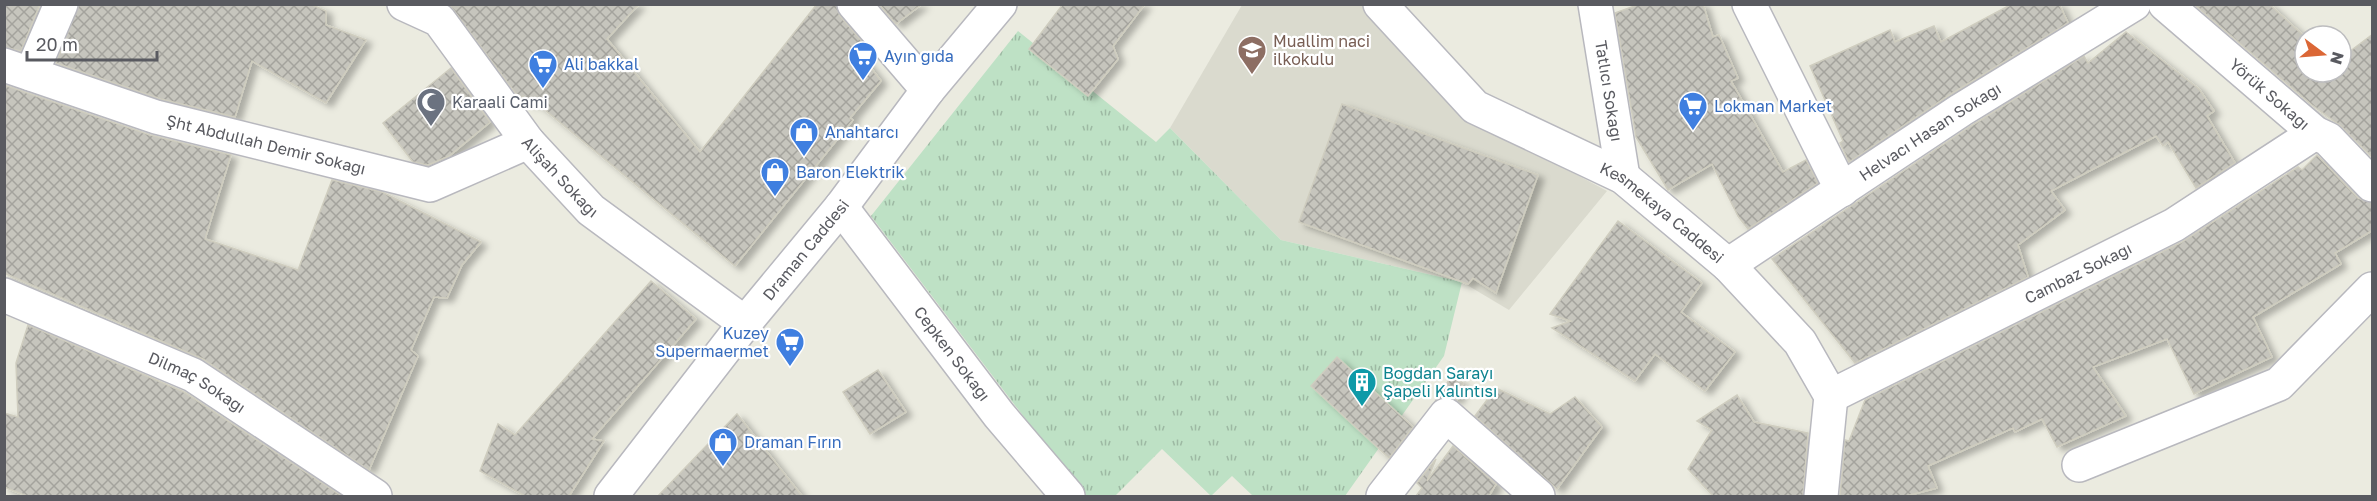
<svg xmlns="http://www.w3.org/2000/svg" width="2377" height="501" font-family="'Golos Text',sans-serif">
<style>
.education{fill:#dadace}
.park{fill:url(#park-tufts)}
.building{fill:url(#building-cross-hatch);stroke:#cfcdbf;stroke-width:1.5;filter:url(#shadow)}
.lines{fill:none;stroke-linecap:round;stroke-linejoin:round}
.minor-casing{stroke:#b8b8be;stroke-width:36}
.tertiary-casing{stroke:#b8b8be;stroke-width:36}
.minor{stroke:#fff;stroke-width:33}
.tertiary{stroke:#fff;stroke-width:33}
.labels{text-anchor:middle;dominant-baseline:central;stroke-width:4.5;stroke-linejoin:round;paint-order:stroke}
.education-label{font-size:16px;fill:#785e54;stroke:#fff;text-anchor:start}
.shop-label{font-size:16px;fill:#366cbe;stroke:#fff;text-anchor:start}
.street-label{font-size:16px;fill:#595a60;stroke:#fff}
.worship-label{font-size:16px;fill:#5b616d;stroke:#fff;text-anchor:start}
.culture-label{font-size:16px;fill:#0d838f;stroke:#fff;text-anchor:start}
</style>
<defs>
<pattern id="park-tufts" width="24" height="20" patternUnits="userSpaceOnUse" patternTransform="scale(1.5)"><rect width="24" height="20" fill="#bee1c5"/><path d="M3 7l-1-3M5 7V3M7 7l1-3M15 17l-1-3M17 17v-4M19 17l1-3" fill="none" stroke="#9db9a3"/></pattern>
<pattern id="building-cross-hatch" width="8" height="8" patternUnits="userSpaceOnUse" patternTransform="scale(1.5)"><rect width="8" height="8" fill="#c6c5bd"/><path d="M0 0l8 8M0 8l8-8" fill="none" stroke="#a4a39d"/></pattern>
<filter id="shadow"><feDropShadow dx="6" dy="4" stdDeviation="3" flood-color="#0004"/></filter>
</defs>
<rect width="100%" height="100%" fill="#ebebe0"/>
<polygon class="education" points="1242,5 1361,5 1463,114 1607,191 1509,310 1462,282 1281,240 1170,128"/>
<polygon class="park" points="1018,31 1156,142 1170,128 1281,240 1462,282 1444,356 1345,496 1253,496 1232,476 1211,496 1162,449 1115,496 1084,496 871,216"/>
<g class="building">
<polygon points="4,4 40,4 21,51 4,47"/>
<polygon points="79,4 310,4 326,11 326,25 366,40 326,103 252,61 235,117 161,99 56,63"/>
<polygon points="449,4 639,4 607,39 700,152 817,4 836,4 840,16 866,46 858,51 881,81 850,118 853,120 735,266 534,101 531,104 523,96 520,99"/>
<polygon points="879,4 922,4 896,24"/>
<polygon points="1063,4 1145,4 1113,46 1118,59 1088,96 1029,49"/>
<polygon points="1640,4 1703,4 1713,37 1719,35 1738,78 1731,81 1783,172 1806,160 1818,183 1748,229 1738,216 1712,164 1668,190 1636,137 1615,13"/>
<polygon points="2012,4 2059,4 2068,23 1951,94 1849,162 1840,143 1843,141 1810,66 1890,30 1895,42 1934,26 1941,42"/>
<polygon points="2194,4 2269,4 2305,37 2305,72 2341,72 2341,58 2373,34 2373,158 2341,126 2312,105"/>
<polygon points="2126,32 2199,89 2214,111 2207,116 2235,163 2196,188 2168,142 2163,146 2156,136 2051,191 2065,210 2018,245 2028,277 1855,363 1772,259 1971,126 2084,56 2088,63"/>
<polygon points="451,68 490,122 449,156 428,165 413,162 383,123"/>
<polygon points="4,85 150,135 231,155 205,239 298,270 332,180 382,192 481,242 462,265 447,298 434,297 411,350 418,356 369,470 203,359 4,273"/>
<polygon points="1342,104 1538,175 1496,293 1473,278 1468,284 1299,222"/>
<polygon points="2317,155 2358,198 2373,203 2373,230 2335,253 2341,264 2253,317 2272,357 2194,394 2167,339 2093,367 2126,416 2057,447 2042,419 2015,432 2013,428 1928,466 1937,488 1906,496 1840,496 1845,440 1849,441 1865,400 2182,242 2298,167 2302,170"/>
<polygon points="1618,221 1702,283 1681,312 1735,352 1705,391 1655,354 1635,381 1552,328 1571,321 1550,314"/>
<polygon points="651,281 696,319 592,439 604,441 569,496 525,496 480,471 498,424 515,435"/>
<polygon points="28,325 184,392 342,496 27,496 4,487 4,413 18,417 16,363"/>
<polygon points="1337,357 1413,427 1389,458 1311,386"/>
<polygon points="878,370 906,412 870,434 843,392"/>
<polygon points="1451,377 1463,383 1457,400 1449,397 1436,400"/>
<polygon points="1496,388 1550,414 1575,397 1602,427 1557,489 1475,416"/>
<polygon points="1737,395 1754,422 1808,433 1803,496 1713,496 1688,469 1712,430 1697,421"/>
<polygon points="737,414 802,496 658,496"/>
<polygon points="1453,446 1496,484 1489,496 1416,496 1422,488 1417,483 1436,459 1427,481"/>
</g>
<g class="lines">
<g class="minor-casing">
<g id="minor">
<path id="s1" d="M404,4l35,16 89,122 63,68 154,113"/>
<polyline points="854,4 928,90"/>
<path id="s2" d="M1380,4l95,103 148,70 105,88 72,77 31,54 -10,100"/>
<path id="s3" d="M1595,4l28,173"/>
<polyline points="1749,4 1842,190"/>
<path id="s4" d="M2165,4l150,129 13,6 44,46"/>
<path id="s5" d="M4,65l152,52 274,68 98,-43"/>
<polyline points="31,74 61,4"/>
<path id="s6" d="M841,207l158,208 69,81"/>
<path id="s7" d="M1728,265l233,-155 173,-106"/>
<path id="s8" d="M4,295l189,80 182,121"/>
<path id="s9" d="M1831,396l343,-171 141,-92"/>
<polyline points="2079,465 2279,384 2372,289"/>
<polyline points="1383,496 1446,415 1538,496"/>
</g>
</g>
<g class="tertiary-casing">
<g id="tertiary">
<path id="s10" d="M611,496l134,-173 96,-116 87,-117 72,-86"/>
</g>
</g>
<use href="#minor" class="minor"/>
<use href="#tertiary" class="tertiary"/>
</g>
<defs>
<g id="school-pin" transform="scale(1.5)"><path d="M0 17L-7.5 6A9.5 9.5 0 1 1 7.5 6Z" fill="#8d6e63" stroke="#fff"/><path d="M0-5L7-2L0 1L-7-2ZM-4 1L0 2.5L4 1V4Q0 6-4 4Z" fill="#fff"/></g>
<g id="supermarket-pin" transform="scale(1.5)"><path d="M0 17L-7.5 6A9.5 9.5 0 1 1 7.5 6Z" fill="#3f7fe0" stroke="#fff"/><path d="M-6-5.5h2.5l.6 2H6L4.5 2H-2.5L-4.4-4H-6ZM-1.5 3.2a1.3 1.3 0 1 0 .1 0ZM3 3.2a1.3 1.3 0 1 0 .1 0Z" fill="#fff"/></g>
<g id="mosque-pin" transform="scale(1.5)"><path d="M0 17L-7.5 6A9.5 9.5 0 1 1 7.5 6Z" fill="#6b7280" stroke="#fff"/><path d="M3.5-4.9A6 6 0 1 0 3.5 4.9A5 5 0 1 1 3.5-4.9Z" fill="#fff"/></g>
<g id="shop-pin" transform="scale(1.5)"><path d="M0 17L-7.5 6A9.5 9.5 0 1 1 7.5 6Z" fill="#3f7fe0" stroke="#fff"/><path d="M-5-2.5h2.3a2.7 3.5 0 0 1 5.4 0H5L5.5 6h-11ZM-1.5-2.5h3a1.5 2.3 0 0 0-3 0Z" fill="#fff"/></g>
<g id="building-pin" transform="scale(1.5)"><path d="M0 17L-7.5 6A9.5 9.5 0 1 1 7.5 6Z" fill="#0f9aa8" stroke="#fff"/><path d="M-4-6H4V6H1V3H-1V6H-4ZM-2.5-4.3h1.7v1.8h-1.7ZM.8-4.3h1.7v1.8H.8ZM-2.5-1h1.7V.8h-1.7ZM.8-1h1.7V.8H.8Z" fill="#fff"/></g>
</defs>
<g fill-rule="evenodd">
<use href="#school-pin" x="1252" y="50"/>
<use href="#supermarket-pin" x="863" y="56"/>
<use href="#supermarket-pin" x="543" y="64"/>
<use href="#mosque-pin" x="431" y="102"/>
<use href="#supermarket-pin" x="1693" y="106"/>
<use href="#shop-pin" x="804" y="132"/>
<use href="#shop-pin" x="775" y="172"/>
<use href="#supermarket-pin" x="790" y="342"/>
<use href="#building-pin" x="1362" y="382"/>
<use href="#shop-pin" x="723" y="442"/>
</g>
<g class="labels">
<g class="education-label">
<text x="1273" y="41">Muallim naci<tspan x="1273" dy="18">ilkokulu</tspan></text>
</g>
<g class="shop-label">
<text x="884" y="56">Ayın gıda</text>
<text x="564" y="64">Ali bakkal</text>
<text x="1714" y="106">Lokman Market</text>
<text x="825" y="132">Anahtarcı</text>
<text x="796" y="172">Baron Elektrik</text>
<text x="769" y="333" text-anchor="end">Kuzey<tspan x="769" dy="18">Supermaermet</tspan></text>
<text x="744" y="442">Draman Fırın</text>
</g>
<g class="street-label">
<text stroke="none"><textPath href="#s3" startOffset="88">Tatlıcı Sokağı</textPath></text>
<text stroke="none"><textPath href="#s4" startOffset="138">Yörük Sokağı</textPath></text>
<text stroke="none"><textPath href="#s7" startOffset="242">Helvacı Hasan Sokağı</textPath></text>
<text stroke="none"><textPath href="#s5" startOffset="274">Şht Abdullah Demir Sokağı</textPath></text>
<text stroke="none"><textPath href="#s1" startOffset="237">Alişah Sokağı</textPath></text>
<text stroke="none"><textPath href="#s2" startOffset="356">Kesmekaya Caddesi</textPath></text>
<text stroke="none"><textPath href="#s10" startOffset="314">Draman Caddesi</textPath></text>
<text stroke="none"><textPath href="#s9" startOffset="276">Cambaz Sokağı</textPath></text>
<text stroke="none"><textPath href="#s6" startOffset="184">Cepken Sokağı</textPath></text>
<text stroke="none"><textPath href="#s8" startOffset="212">Dilmaç Sokağı</textPath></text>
</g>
<g class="worship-label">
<text x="452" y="102">Karaali Cami</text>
</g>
<g class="culture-label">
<text x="1383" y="373">Boğdan Sarayı<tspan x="1383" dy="18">Şapeli Kalıntısı</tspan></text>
</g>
</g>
<rect width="2377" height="501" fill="none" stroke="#595a60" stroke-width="12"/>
<g transform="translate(2323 54) rotate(106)"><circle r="28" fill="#ffffff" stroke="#bdbdbf" stroke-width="1.5"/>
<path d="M0-4.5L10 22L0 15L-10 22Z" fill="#db6736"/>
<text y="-9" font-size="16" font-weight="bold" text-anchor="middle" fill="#595a60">N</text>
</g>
<path d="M27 51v9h130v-9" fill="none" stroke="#595a60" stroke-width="3"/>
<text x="36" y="51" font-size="18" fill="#595a60" stroke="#ffffff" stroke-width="4.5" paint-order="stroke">20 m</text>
</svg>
